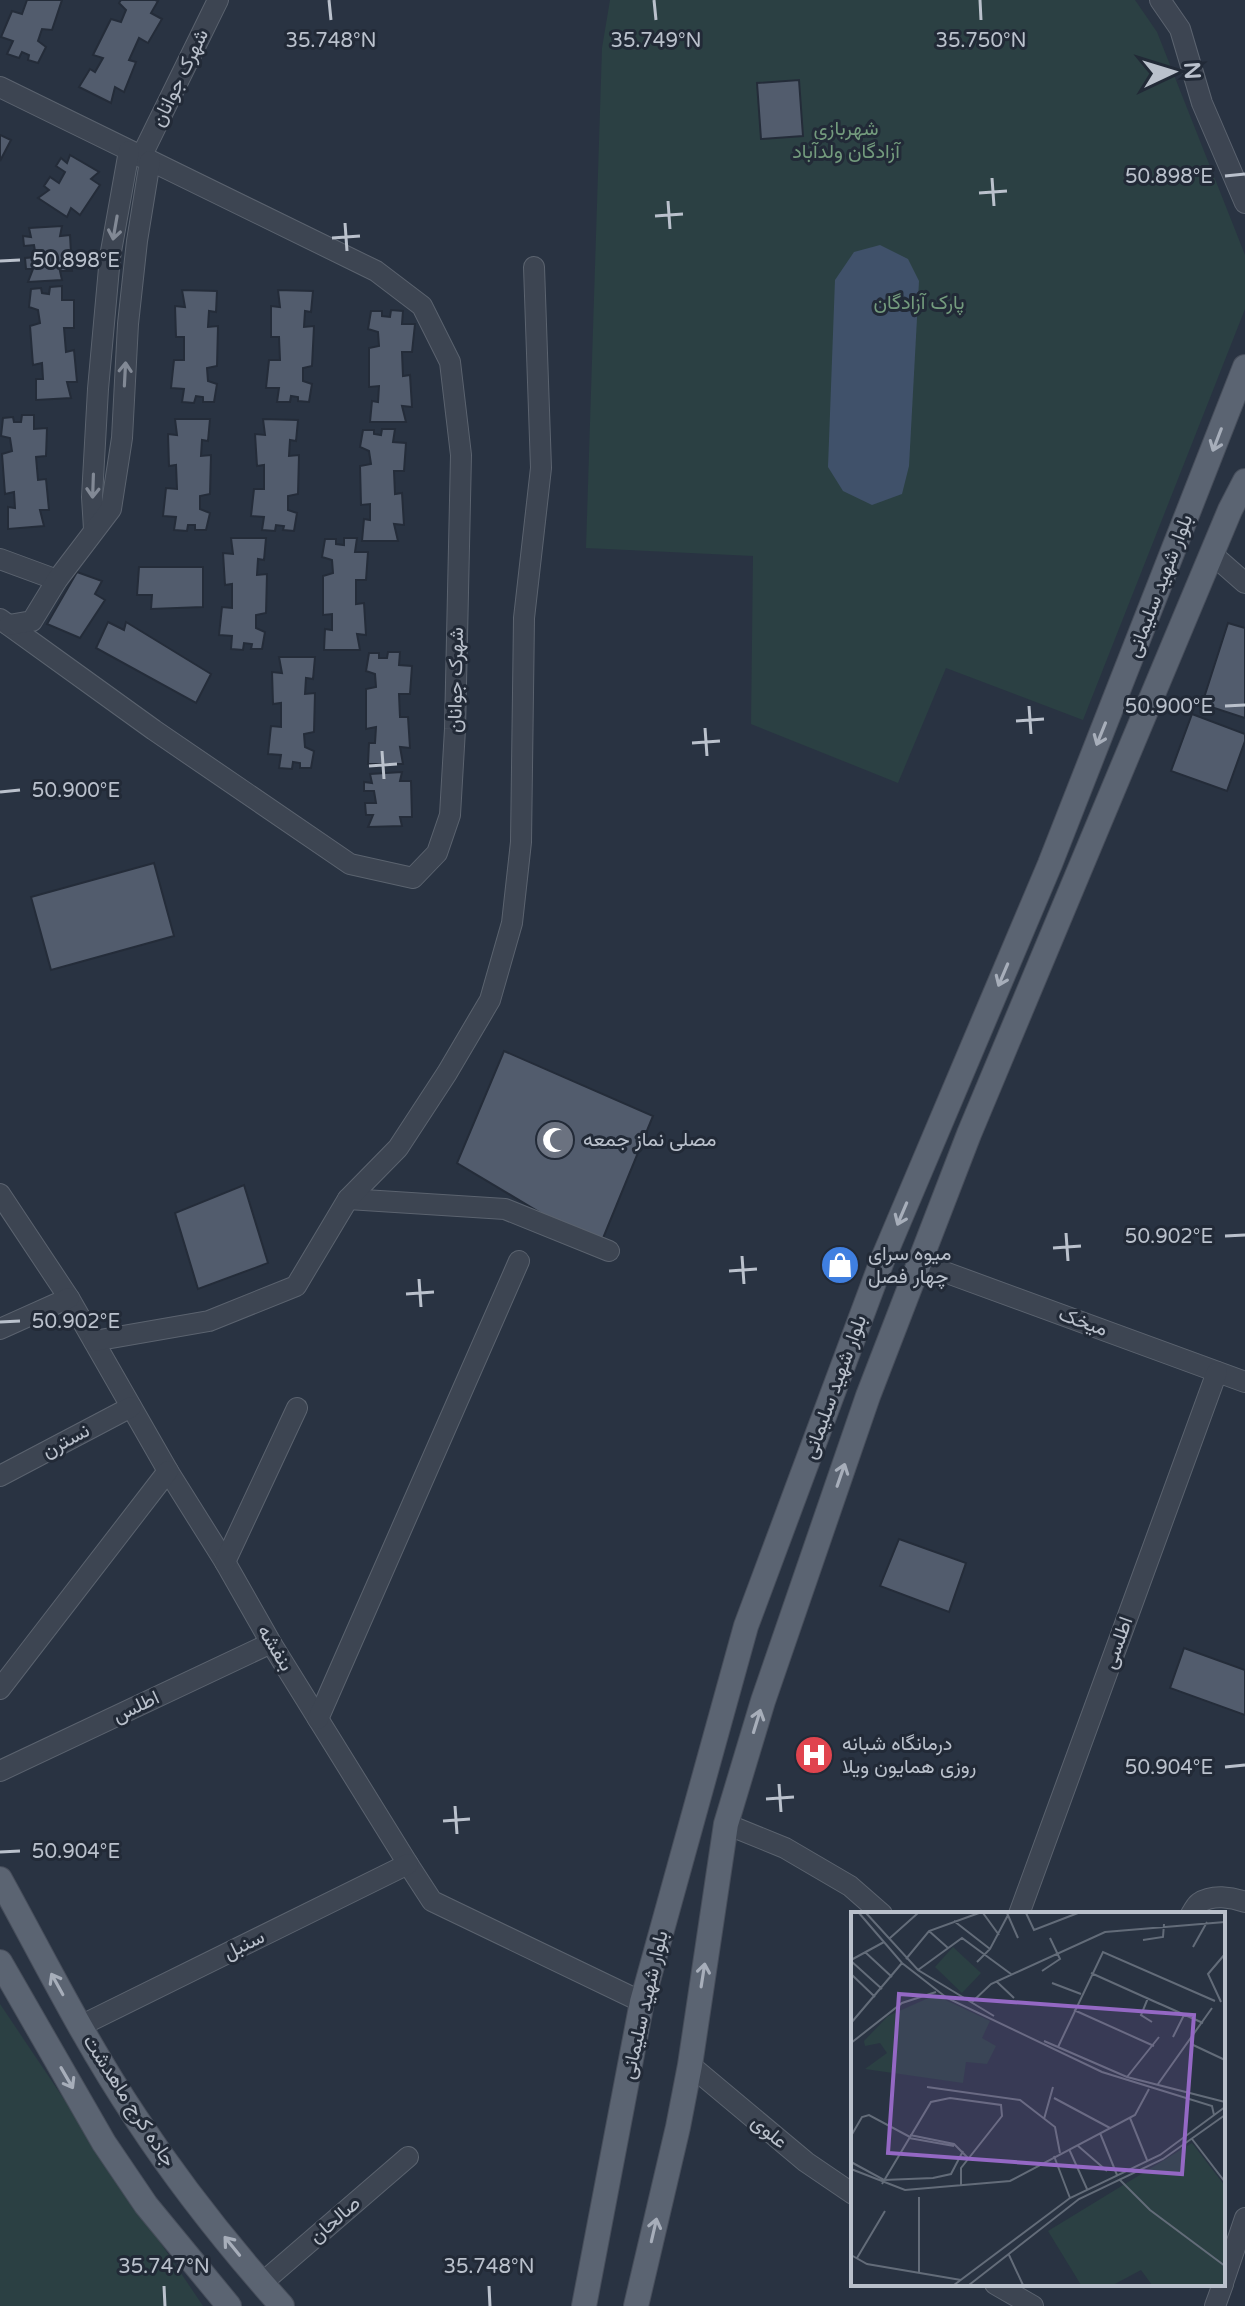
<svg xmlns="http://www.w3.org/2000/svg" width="1245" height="2306" font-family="'Varela Round',Vazirmatn,sans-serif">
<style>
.green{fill:#2b4043}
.water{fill:#40516a}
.building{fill:#525c6d;stroke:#242c39;stroke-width:2}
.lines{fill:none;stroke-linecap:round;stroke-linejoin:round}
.minor-casing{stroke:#5b636f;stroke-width:22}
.major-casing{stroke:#474e5b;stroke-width:26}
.minor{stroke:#3d4552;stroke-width:20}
.major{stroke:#5b6472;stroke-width:24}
.oneway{stroke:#828995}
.oneway2{stroke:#a7aeba}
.ticks{fill:none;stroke:#bac1cc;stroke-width:3}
.labels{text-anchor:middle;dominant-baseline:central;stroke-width:6;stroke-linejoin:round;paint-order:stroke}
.street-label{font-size:20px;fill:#bac1cc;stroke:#222a37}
.park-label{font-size:20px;fill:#739b7d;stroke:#222a37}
.poi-label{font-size:20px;fill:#bac1cc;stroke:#222a37;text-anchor:start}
.inset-road{fill:none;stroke:#636c79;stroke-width:2}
.view{fill:#9468c4;fill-opacity:0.15;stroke:#9468c4;stroke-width:4}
.inset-edge{fill:none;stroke:#bac1cc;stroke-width:4}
.ticks-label{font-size:20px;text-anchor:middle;fill:#bac1cc;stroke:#222a37;stroke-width:6;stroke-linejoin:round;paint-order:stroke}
</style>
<rect width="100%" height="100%" fill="#293342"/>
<g class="green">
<polygon points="610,0 1135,0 1157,32 1245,255 1245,309 1083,720 946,668 898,783 751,724 753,556 586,548 602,48"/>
<polygon points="0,2004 203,2306 0,2306"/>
</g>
<polygon class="water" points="880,245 908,259 919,281 909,466 902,494 872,505 843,491 828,467 835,280 854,252"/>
<g class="building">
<polygon points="27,0 62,0 52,30 42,29 38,41 46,47 38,63 28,60 29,55 22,52 19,58 7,54 13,41 1,37 12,11 22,14"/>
<polygon points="121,0 155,0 158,1 151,13 162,19 148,43 139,38 129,60 136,62 124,92 115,87 111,103 79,87 90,69 95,72 103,58 93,55 111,19 121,22 126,10 119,3"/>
<polygon points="799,80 803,136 761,139 757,83"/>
<polygon points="0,135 11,140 0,161"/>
<polygon points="70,155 99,172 91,179 100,185 80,215 71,208 67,217 38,198 49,190 44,186 50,177 59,183 65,172 56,166 61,158 67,163"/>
<polygon points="62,226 60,236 70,235 72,271 60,271 62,280 28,282 33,269 26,269 25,258 36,257 34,245 24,246 23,236 31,237 29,228"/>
<polygon points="62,286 62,300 74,300 74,328 64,328 66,352 74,350 77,382 67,382 71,398 36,400 36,379 43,379 42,363 33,365 30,326 40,323 38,310 29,307 31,289 41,288 42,293 49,294 50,287"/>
<polygon points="182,290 217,291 216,312 209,311 208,327 218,326 217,366 207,368 208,381 217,384 214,402 203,402 203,397 196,396 194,403 182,402 184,389 171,388 174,360 184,360 184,337 176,337 175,306 185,307"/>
<polygon points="278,290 313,291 311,312 305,311 304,327 314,326 312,366 303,368 303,381 312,384 309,402 298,401 298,397 291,396 290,402 277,402 279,388 266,388 269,360 280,360 279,337 271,337 271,306 280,307"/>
<polygon points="391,310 403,311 402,324 415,324 412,352 402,352 403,376 410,375 412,407 402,406 406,422 370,422 372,401 378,402 379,386 369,387 369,348 379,346 378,332 368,329 371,311 382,311 382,316 390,317"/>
<polygon points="22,415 34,415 34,429 47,428 46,456 36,457 38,480 46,479 49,510 40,510 44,526 8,529 8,507 15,508 14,492 5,494 2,454 12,451 10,438 1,436 3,418 13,417 14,422 21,422"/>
<polygon points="175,419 210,419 208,441 202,440 201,456 211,455 210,494 200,496 200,509 210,513 206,530 195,530 195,525 188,525 187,531 174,530 176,517 163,516 166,488 177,489 176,465 169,466 168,434 177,435"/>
<polygon points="263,419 298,420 296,441 290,440 289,456 299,455 298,494 288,496 288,510 297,513 294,531 283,530 284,526 276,525 275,531 262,530 264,517 251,516 254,489 264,489 264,465 257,466 255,434 265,435"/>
<polygon points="382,429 395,429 393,442 406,443 404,471 394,471 395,494 402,493 404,525 394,524 398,541 362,541 364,519 370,520 370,504 361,505 360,466 371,464 369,451 360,447 363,430 374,430 374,434 381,435"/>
<polygon points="231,538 266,538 264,560 258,559 257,575 267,574 266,613 256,615 256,628 265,632 262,649 251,649 252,644 244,643 243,650 231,649 232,636 219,635 222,607 232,608 232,584 225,585 223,553 233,554"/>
<polygon points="344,538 357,538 355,552 368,552 366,580 356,580 356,604 364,603 366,635 357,634 360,650 324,650 325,629 332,630 332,614 323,615 323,576 333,573 332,560 322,557 325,539 336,539 336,544 344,545"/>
<polygon points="139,567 203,567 203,607 151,609 152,595 137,595"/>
<polygon points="77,572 102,581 95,594 105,600 80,638 47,624"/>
<polygon points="108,622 124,630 126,622 211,674 196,703 96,648"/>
<polygon points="1228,623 1245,628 1245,718 1202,704"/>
<polygon points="388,652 400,652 399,665 412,666 410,694 399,694 400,717 408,717 410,748 400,747 403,764 368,764 369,743 375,743 376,727 366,729 366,689 376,687 375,674 366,671 369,653 379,653 379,658 387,658"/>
<polygon points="279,657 315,657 313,679 306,678 305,694 315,693 314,732 304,734 305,747 314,751 311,768 300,768 300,763 293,762 292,769 279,768 281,755 268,754 271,726 281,727 281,703 273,704 272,672 282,673"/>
<polygon points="1192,714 1245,734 1245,741 1227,791 1171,771"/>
<polygon points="402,772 400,781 411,781 412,817 400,817 402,826 368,827 373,815 366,815 365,803 376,803 374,791 364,791 364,782 372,783 370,774"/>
<polygon points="154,863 174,936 51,970 31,897"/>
<polygon points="504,1051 653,1116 599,1248 457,1163"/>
<polygon points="244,1185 268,1263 198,1289 175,1213"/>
<polygon points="899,1539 966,1563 949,1612 880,1586"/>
<polygon points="1184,1648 1245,1670 1245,1715 1170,1688"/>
</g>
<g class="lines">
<g class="minor-casing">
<g id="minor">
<polyline points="1160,0 1180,29 1202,103 1245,203"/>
<polyline points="0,87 376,271 422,306 450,362 461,455 455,729 450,815 437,853 413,878 350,864 154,730 0,619"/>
<polyline points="141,157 218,0"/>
<polyline points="94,529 92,497 98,389 110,257 129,151"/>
<polyline points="1212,554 1245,583"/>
<polyline points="0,559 57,580"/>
<polyline points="9,625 32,621 57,580 111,509 122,438 128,324 137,241 150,161"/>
<polyline points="0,1194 69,1298 168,1471 225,1562 271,1643 408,1864 432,1901 642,2002"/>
<polyline points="348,1199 505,1209 609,1251"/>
<polyline points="920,1263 1245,1382"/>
<polyline points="0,1329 69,1298"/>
<polyline points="94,1341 209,1321 296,1286 348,1199 398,1148 447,1073 490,1000 512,923 521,842 524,618 541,468 534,267"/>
<polyline points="0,1476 131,1407"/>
<polyline points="225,1562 297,1408"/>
<polyline points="0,1689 168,1471"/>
<polyline points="318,1719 519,1261"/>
<polyline points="0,1771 271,1643"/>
<polyline points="726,1824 785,1848 850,1886 882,1914"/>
<polyline points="1019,1914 1217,1372"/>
<path d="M1191,1914c3,-4 4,-8 8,-11 13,-9 33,-6 46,-1"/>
<polyline points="80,2026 408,1864"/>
<polyline points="690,2065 806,2162 853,2194"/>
<polyline points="262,2283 408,2157"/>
<polyline points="1223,2283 1245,2218"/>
<polyline points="995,2284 1033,2306"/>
<polyline points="1215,2306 1223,2284"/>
</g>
</g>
<g class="major-casing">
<g id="major">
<path d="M0,1879c44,80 85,163 136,239 42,64 95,131 146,188"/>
<polyline points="0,1962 104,2143 146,2205 229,2306"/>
<polyline points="584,2306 642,2002 746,1626 882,1261 1050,864 1245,367"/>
<polyline points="636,2306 678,2127 690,2065 726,1824 763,1701 868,1396 969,1134 1230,510 1245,481"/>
</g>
</g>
<use href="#minor" class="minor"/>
<use href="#major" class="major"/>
</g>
<defs><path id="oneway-shaft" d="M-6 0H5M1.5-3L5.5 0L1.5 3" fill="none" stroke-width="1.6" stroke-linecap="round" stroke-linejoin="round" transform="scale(2)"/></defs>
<g class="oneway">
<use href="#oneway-shaft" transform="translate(115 228) rotate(100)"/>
<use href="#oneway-shaft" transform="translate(125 374) rotate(-87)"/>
<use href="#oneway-shaft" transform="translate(93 486) rotate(92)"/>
</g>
<g class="oneway2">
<use href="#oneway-shaft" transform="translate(1217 440) rotate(111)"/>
<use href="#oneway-shaft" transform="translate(1101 734) rotate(112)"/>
<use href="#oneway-shaft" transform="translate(1003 975) rotate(113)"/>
<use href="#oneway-shaft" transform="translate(902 1214) rotate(113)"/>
<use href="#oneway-shaft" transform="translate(841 1475) rotate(-71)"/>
<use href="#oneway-shaft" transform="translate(757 1721) rotate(-73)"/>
<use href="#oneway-shaft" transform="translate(703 1975) rotate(-81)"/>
<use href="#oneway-shaft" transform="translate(57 1984) rotate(-119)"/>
<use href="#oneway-shaft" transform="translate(67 2078) rotate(60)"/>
<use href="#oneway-shaft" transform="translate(654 2230) rotate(-77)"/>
<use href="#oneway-shaft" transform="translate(232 2246) rotate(-129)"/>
</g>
<path class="ticks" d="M329,0l2,20M654,0l2,20M980,0l1,20M1225,176l20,-2M992,178l2,28M979,193l28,-2M668,201l2,28M655,216l28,-2M345,223l2,28M332,238l28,-2M0,261l20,-1M1029,706l2,28M1225,706l20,-1M1016,721l28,-2M705,728l2,28M692,743l28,-2M382,751l2,28M369,766l28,-2M0,792l20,-2M1066,1233l2,28M1225,1236l20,-1M1053,1248l28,-2M742,1256l2,28M729,1271l28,-2M419,1279l2,28M406,1294l28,-2M0,1322l20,-1M1225,1767l20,-2M779,1784l2,28M766,1799l28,-2M455,1806l2,28M443,1821l27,-2M0,1852l20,-1M164,2286l1,20M489,2286l1,20"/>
<defs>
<g id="mosque-disc" transform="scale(2)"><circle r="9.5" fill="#6b7280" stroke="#222a37"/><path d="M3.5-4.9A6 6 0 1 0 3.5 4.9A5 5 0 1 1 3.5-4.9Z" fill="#fff"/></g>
<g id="shop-disc" transform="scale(2)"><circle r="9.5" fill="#3f7fe0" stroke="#222a37"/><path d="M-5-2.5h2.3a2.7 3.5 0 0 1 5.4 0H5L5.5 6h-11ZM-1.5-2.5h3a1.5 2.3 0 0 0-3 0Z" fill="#fff"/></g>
<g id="hospital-disc" transform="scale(2)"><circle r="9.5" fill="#e0444e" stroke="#222a37"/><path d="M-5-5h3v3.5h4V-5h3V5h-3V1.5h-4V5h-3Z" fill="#fff"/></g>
</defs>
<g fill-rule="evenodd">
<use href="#mosque-disc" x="555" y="1140"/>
<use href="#shop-disc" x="840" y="1265"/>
<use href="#hospital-disc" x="814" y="1755"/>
</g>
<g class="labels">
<g class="street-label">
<text transform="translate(180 78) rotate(-64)">شهرک جوانان</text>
<text transform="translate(1160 586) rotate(-69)">بلوار شهید سلیمانی</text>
<text transform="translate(456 680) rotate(-89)">شهرک جوانان</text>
<text transform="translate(1083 1322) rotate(20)">میخک</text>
<text transform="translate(835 1387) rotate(-70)">بلوار شهید سلیمانی</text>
<text transform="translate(66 1441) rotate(-28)">نسترن</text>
<text transform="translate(1118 1643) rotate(-70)">اطلسی</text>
<text transform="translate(275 1648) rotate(59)">بنفشه</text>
<text transform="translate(136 1707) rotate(-25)">اطلس</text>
<text transform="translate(244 1945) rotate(-26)">سنبل</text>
<text transform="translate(645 2005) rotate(-77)">بلوار شهید سلیمانی</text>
<text transform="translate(129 2101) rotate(57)">جاده کرج ماهدشت</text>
<text transform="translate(769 2132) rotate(40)">علوی</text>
<text transform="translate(335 2220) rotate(-41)">صالحان</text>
</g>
<g class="park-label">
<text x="846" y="129">شهربازی<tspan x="846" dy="23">آزادگان ولدآباد</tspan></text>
<text x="919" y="303">پارک آزادگان</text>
</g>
<g class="poi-label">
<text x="583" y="1140">مصلی نماز جمعه</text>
<text x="868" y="1254">میوه سرای<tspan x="868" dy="23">چهار فصل</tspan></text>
<text x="842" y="1744">درمانگاه شبانه<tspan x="842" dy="23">روزی همایون ویلا</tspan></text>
</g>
</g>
<g transform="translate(851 1912)">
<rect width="374" height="374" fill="#293342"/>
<path d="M102,35l28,26 -19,20 -27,-26zM84,83l55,26 -8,17 14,8 -9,18 -21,-2 -3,21 -98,-14 22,-16 -7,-10 -15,3 -1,-5 24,-25zM341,231l33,43v99h-73l-11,-15 -28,15h-32l-33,-54z" fill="#2b4043"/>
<path class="inset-road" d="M8,1l43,50 45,35 155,74 110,34 2,9M15,1l52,57 76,46M132,1l16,22M156,1l11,25M175,1l8,17 44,-17M103,9l36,28M78,19l19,17M39,26l28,-25M292,28l20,-3 1,-13M342,35l14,-25M14,40l27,25M55,47l23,-28 50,-18M0,48l33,-18M0,49l31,28M126,50l13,-13 18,-34M67,58l44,-32 49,36M191,59l18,-12 -10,-21M240,61l69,31M0,62l24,23M145,69l18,17M201,71l29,11M297,86l-7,17 11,7M121,90l19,-18 114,-52 120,-10M370,90l-13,-28 17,-20M307,91l45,20M223,98l80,36M0,111l51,-60M322,125l11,-22M193,129l83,36 98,25M0,131l51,-40 34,-11M340,132l34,16M207,135l45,-95 112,49M276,165l32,-40M307,172l54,-76M76,175l93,13 35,27 5,26M203,186l56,30M279,206l17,42M193,207l9,-32M249,221l17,42M59,223l44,9 14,14M0,224l11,-19 7,-2 41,22M58,226l45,8M341,227l33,43M226,233l30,26M218,237l18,40M203,244l16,42M0,250l33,18 49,-2 18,-4 12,-23M0,257l54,21 105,-9 125,-66 14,-26M268,267l31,31 75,56M31,272l49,-82 19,-4 51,7 1,11 -41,52v18M68,285v76M0,343l16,9 94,16M158,343l14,30M6,346l28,-47M103,373l116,-87 90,-43 65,-48M118,373l110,-86 84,-40 62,-44"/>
<path class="view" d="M48,82l295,21 -12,159 -294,-21z"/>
<rect width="374" height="374" class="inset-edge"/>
</g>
<g class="ticks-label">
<text x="331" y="47">35.748°N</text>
<text x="656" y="47">35.749°N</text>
<text x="981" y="47">35.750°N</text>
<text x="1169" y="183">50.898°E</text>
<text x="76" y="267">50.898°E</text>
<text x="1169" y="713">50.900°E</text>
<text x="76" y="797">50.900°E</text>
<text x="1169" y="1243">50.902°E</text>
<text x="76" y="1328">50.902°E</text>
<text x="1169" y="1774">50.904°E</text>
<text x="76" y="1858">50.904°E</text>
<text x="164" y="2273">35.747°N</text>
<text x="489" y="2273">35.748°N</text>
</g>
<g transform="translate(1173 72) rotate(86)" stroke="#222a37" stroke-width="6" paint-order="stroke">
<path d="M0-6L14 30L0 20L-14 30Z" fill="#bac1cc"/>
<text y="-12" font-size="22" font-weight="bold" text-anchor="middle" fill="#bac1cc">N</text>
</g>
</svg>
